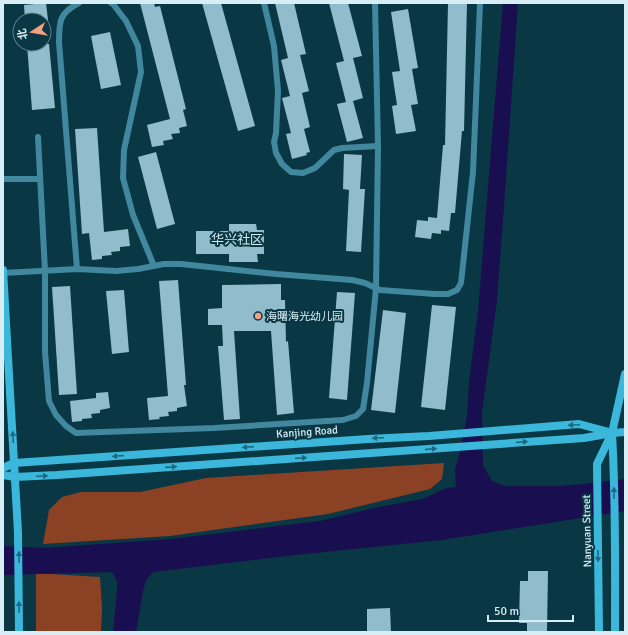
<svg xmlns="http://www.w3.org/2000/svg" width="628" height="635" font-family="Signika,'Noto Sans SC',sans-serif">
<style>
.green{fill:#8b4124}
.water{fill:#190e50}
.building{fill:#90bccb}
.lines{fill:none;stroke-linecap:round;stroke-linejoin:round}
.lane{stroke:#41879d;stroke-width:6}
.secondary{stroke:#3ab7db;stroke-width:8}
.oneway{fill:#1d6a80}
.poi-dot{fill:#f2a081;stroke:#093743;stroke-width:1.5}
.labels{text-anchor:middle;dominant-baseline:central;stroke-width:4;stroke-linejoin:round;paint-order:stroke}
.poi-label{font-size:11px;fill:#d8eef6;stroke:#093743;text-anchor:start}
.street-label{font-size:11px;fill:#d8eef6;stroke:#093743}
.quarter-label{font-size:13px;fill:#d8eef6;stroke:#093743}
</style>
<rect width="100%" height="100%" fill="#093743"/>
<g class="green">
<polygon points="444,463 442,479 430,489 328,514 170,536 43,544 49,510 62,497 81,492 140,492 206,478"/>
<polygon points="36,573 100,577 102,609 101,632 36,632"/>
</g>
<polygon class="water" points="503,3 518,3 502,235 497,300 482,413 483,465 492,481 504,486 559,486 583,484 625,479 625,511 442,540 295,555 153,572 146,580 143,591 136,632 113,632 117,592 117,581 112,572 3,575 3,546 45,548 171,539 320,521 379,507 422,499 447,488 456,487 455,469 459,456 467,416 469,382 478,312 493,125"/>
<g class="building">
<polygon points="46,3 48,20 25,20 24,5"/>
<polygon points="140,3 154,3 155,7 160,6 186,109 183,110 187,126 179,128 180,133 171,134 173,139 163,141 164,145 152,147 147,125 170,119"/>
<polygon points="202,3 221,3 255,126 238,131"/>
<polygon points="275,3 294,3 306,54 300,55 309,91 302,93 310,127 304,129 310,152 306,153 307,155 292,159 286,134 291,133 282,98 290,96 281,60 288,58"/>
<polygon points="329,3 348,3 362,56 353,58 363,98 353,101 363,138 347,142 337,104 346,102 336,63 344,61"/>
<polygon points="448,3 467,3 464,131 462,131 455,213 451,213 449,231 441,230 441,234 432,233 431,239 415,237 417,220 428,221 428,217 437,218 443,145 445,145"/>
<polygon points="408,9 418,68 412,69 418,104 411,105 416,131 396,134 392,106 397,105 392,72 400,71 391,12"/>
<polygon points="110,32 121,85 101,89 91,36"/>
<polygon points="27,44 49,44 55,108 32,110"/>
<polygon points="97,128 104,232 128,229 130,246 120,247 120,251 111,252 112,255 102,256 102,259 92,260 89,233 82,234 75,129"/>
<polygon points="156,152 175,224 157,229 138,157"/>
<polygon points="344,154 362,155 360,189 365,189 361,252 346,251 349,190 343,189"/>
<polygon points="229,224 256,224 257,230 264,230 264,254 257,254 258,262 229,262 229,254 196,254 196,231 229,231"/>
<polygon points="178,280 186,385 184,385 187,406 177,408 177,411 168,412 169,416 159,417 160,419 149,420 147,398 168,396 159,281"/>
<polygon points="281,284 281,300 285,300 286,342 288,341 294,413 277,415 271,331 234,331 240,419 224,420 218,346 223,346 222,325 208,325 208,309 222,308 222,285"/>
<polygon points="70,286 77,394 59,395 52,287"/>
<polygon points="124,290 129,352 112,354 106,291"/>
<polygon points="337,292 355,293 347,400 329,398"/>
<polygon points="432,305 456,307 445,410 421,407"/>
<polygon points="383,310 406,313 395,413 371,410"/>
<polygon points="108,392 110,408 100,410 100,413 91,414 92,418 82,419 82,421 72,422 70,401 96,398 96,393"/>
<polygon points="528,571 548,571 547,632 527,632 527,623 519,623 520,581 528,581"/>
<polygon points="390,608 391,632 367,632 367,609"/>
</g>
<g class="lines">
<g class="lane">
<polyline points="111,3 113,4 126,21 138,46 141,72 124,150 123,178 133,215 154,266"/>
<polyline points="264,3 274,46 278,91 276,133 274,142 276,153 282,164 291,172 303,173 315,168 334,150 342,148 378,146"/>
<polyline points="38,137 45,271 45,352 49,401 56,415 66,426 76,433 214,428 343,420 356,416 363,409 367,383 376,288 378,146 375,3"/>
<polyline points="3,179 40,179"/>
<path d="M77,269l-18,-227c0,-20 0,-29 20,-39"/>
<polyline points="3,273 77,269 116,271 138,269 164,264 181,264 276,274 352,280 365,283 380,290 435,294 448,294 457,290 461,283 473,172 480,3"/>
</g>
<g class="secondary">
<polyline points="3,270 18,532 19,632"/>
<path d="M612,434c4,66 3,132 3,198"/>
<polyline points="3,468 14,463 368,439 429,436 579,424 609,432"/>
<polyline points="3,475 15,477 57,475 584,438 612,433 625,432"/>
<polyline points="599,632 597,464 612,433 625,374"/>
</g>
</g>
<defs><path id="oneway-solid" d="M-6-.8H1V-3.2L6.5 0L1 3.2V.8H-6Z"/></defs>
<g class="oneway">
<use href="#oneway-solid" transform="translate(574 425) rotate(178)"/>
<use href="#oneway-solid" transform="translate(13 437) rotate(-93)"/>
<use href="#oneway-solid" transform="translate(378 438) rotate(177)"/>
<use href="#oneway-solid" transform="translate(522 442) rotate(-4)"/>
<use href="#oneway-solid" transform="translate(248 447) rotate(176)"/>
<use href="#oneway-solid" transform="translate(431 449) rotate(-4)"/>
<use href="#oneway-solid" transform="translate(118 456) rotate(176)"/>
<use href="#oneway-solid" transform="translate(301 458) rotate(-4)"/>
<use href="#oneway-solid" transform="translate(171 467) rotate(-4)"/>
<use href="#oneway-solid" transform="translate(42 476) rotate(-3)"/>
<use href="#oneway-solid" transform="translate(614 493) rotate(-91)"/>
<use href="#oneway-solid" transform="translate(598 556) rotate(89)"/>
<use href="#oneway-solid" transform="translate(19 557) rotate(-90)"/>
<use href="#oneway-solid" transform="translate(19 607) rotate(-90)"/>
</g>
<circle class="poi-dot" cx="258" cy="316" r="4"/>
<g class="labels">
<g class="poi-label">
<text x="266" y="316">海曙海光幼儿园</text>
</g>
<g class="street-label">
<text transform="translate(307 432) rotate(-4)">Kanjing Road</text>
<text transform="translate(587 531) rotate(-91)">Nanyuan Street</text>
</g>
<g class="quarter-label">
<text x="237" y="240">华兴社区</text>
</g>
</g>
<rect width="628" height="635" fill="none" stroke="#d8eef6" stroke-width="8"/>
<g transform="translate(32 32) rotate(258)"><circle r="19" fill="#093743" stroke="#5c808b"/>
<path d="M0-3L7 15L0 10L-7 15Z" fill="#f2a081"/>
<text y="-6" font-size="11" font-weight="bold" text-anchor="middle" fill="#d8eef6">北</text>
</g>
<path d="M488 615v6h85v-6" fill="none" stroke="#d8eef6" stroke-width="2"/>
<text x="494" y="615" font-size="12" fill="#d8eef6" stroke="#093743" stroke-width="3" paint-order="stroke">50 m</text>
</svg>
